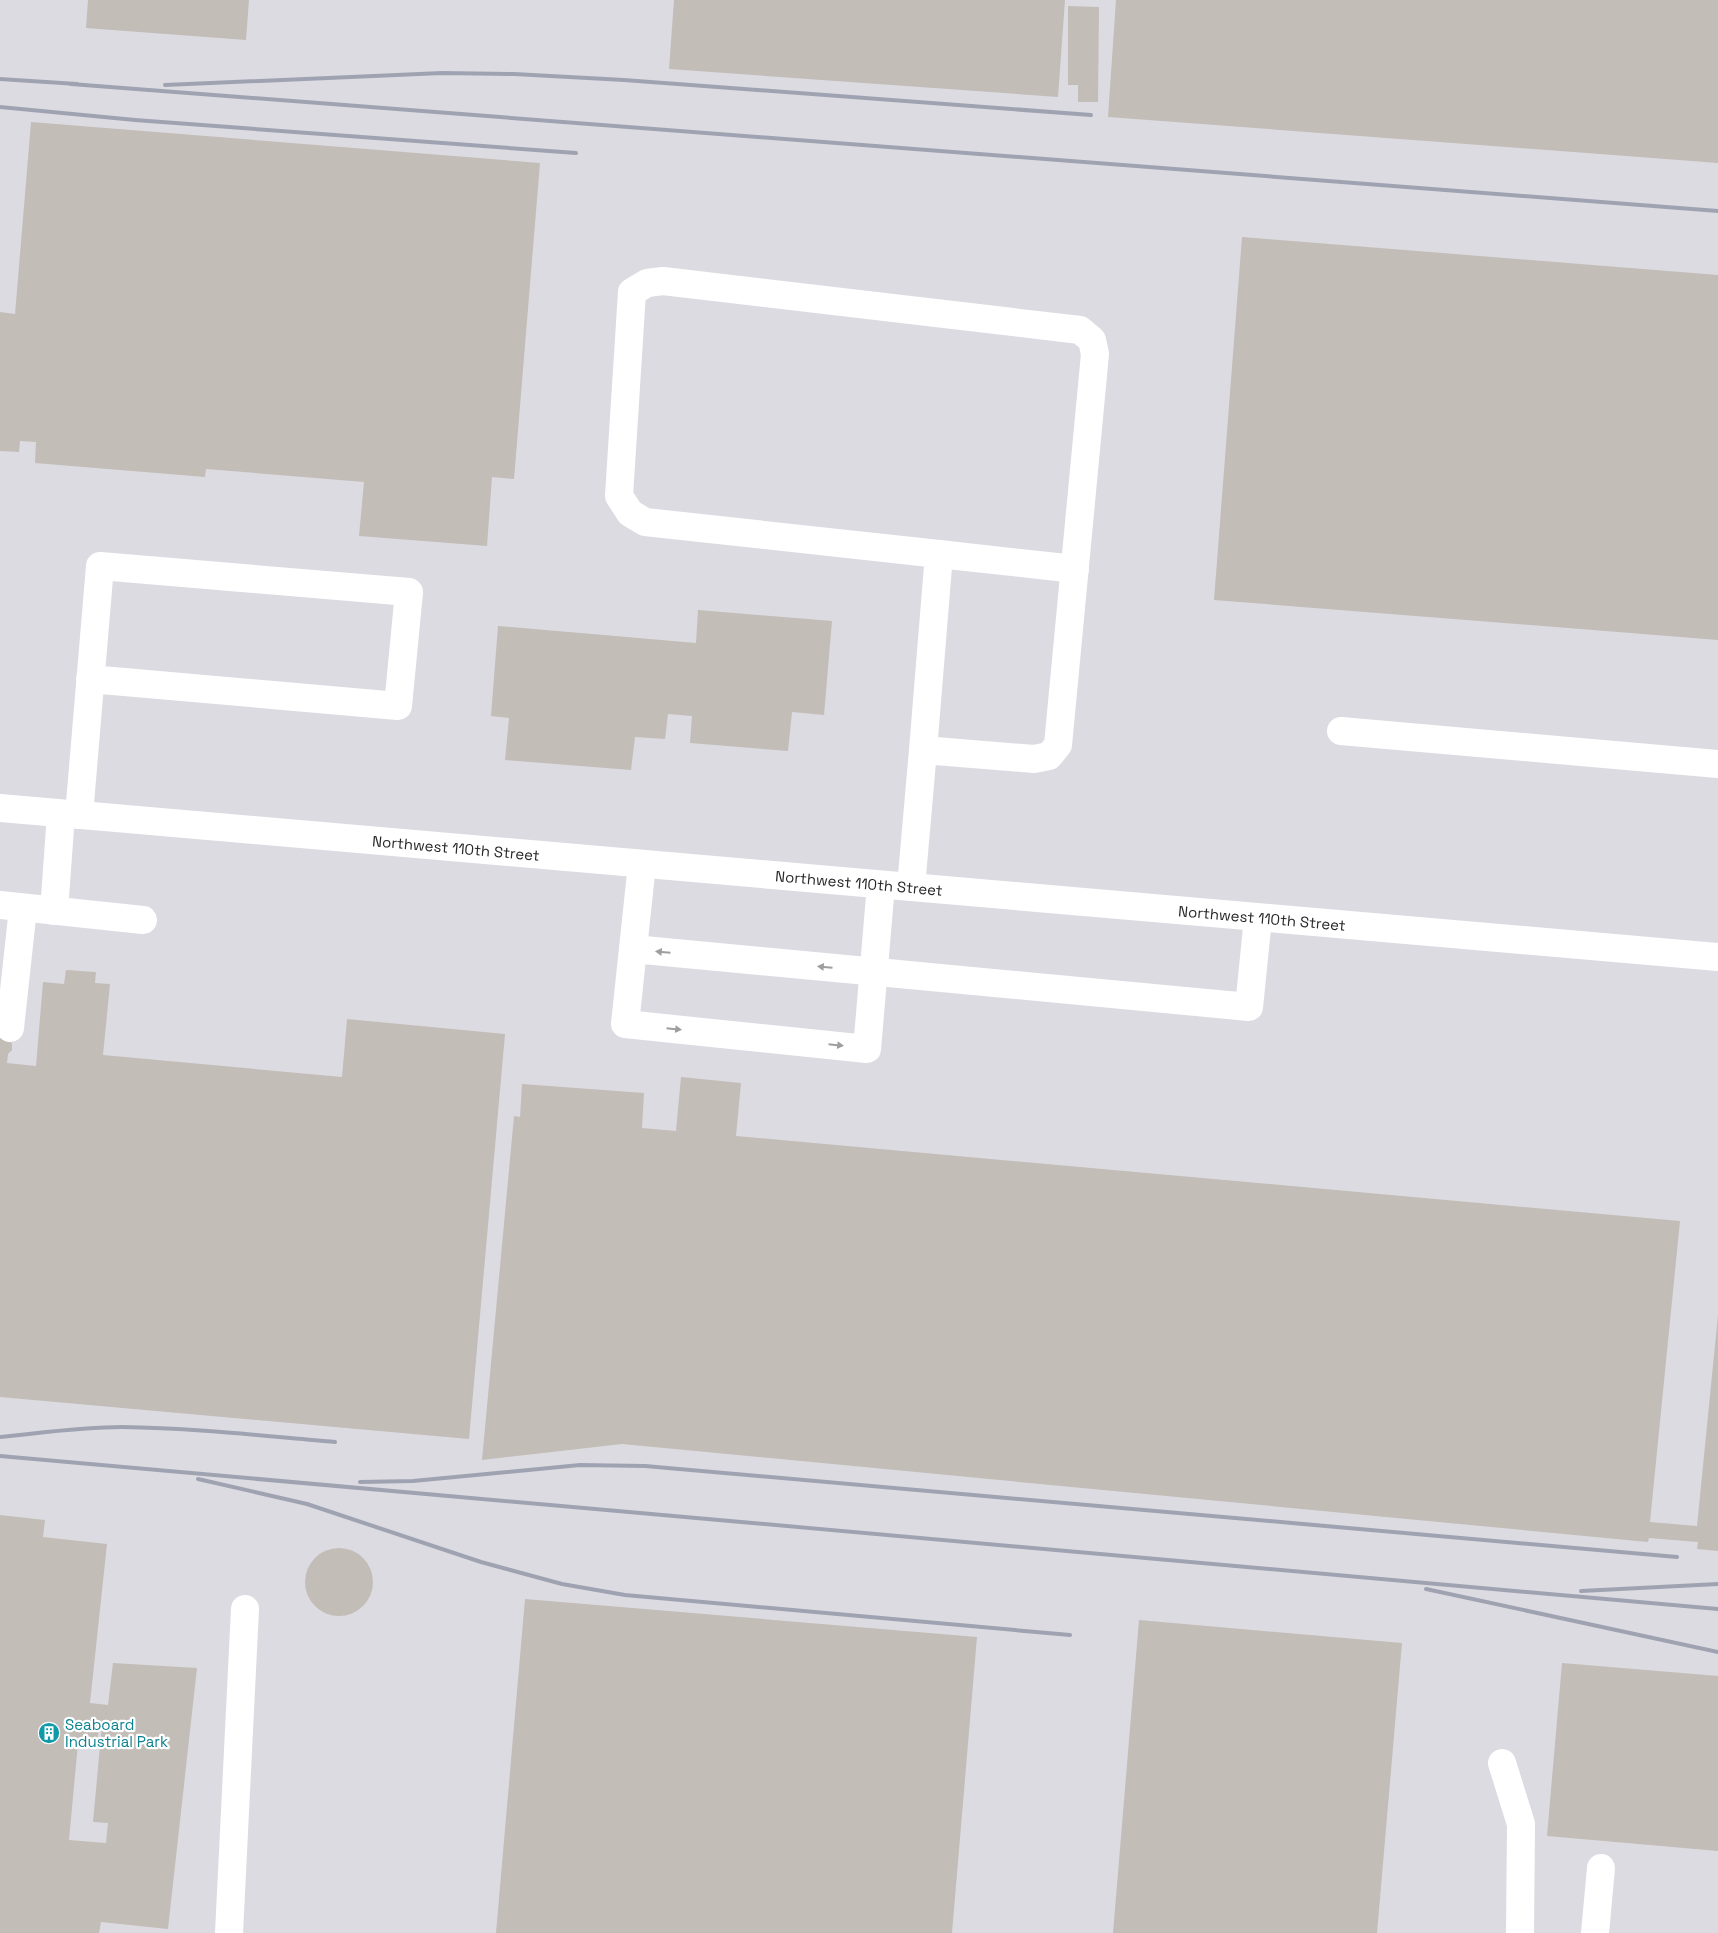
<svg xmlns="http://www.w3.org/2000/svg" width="1718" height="1933" font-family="'Space Grotesk',sans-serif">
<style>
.industrial{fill:#dddbe2}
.building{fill:#c2bdb7;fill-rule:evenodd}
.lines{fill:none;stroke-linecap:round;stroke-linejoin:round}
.minor{stroke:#fff;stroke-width:28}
.rail{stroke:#9fa3b1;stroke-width:4}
.oneway{fill:#9e9e9e}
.labels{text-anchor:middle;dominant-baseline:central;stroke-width:4.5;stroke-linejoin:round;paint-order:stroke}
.street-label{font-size:15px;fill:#282828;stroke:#fff}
.culture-label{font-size:15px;fill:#0d838f;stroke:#fff;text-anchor:start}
</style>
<rect width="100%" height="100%" fill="#eae2db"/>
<rect class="industrial" x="0" y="0" width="1718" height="1933"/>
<g class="building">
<polygon points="88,0 249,0 246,40 86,28"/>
<polygon points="674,0 1065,0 1058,97 669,69"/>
<polygon points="1116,0 1718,0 1718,163 1108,117"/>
<polygon points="1068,6 1099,7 1098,102 1078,102 1078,85 1068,85"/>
<polygon points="31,122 540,163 514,479 492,477 487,546 359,536 364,482 206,469 205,477 35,463 36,442 20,441 19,452 0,451 0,312 15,314"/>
<polygon points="1242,237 1718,275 1718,640 1214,600"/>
<polygon points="698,610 832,621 824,715 792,712 788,751 690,743 692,716 668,714 665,739 635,737 631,770 505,760 509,718 491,716 498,626 696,643"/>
<polygon points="66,970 96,972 95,983 110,984 103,1055 342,1077 347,1019 505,1034 469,1439 0,1397 0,1038 9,1039 12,1044 12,1050 8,1054 7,1063 36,1066 43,982 64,984"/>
<polygon points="681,1077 741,1083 736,1136 1680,1221 1650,1522 1697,1526 1718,1315 1718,1551 1697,1549 1698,1542 1649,1538 1648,1542 622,1444 482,1460 514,1116 520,1117 522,1084 644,1093 642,1128 676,1131"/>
<path d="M0,1515l45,5 -2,17 64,7 -17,159 18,2 5,-42 84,5 -29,261 -67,-7 -2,11h-99zM99,1724h3l-9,98 15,1 -2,20 -37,-3 9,-97 19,2z"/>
<circle cx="339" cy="1582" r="34"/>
<polygon points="525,1599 977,1637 952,1933 496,1933"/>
<polygon points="1139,1620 1402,1643 1377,1933 1113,1933"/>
<polygon points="1562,1663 1718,1676 1718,1851 1547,1836"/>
</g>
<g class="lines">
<g class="minor">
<polyline points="939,554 1075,569"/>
<polyline points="1341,731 1718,764"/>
<polyline points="0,808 1718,957"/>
<polyline points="79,815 100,566 409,592 398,706 90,679"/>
<polyline points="642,864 625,1024 867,1049 881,885"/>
<polyline points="911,887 923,750 1034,759 1049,756 1058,745 1095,354 1092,340 1080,330 663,281 647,283 632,292 619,496 630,513 645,522 939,554 923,750"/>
<polyline points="0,905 143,920"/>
<polyline points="54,911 61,814"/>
<polyline points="633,949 1249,1007 1258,918"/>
<polyline points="10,1028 23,908"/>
<polyline points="1502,1763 1521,1824 1520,1933"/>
<polyline points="229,1933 245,1609"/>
<polyline points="1595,1933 1601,1868"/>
</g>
<g class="rail">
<polyline points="0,79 77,84"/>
<polyline points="71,84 1718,211"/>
<polyline points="165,85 442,73 514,74 624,80 1091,115"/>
<polyline points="0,107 135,120 576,153"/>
<path d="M0,1437c40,-4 81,-10 122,-10 71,1 142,9 213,15"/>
<polyline points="0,1456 1718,1609"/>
<polyline points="198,1479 307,1504 481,1562 562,1584 625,1595 1070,1635"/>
<polyline points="360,1482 413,1481 580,1465 645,1466 1677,1557"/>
<polyline points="1426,1589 1718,1652"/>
<polyline points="1581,1591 1718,1584"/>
</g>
</g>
<defs><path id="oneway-solid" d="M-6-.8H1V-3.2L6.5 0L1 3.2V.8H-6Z" transform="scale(1.25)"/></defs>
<g class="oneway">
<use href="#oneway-solid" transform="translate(663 952) rotate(-175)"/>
<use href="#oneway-solid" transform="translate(825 967) rotate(-175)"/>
<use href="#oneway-solid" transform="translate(674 1029) rotate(6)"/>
<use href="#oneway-solid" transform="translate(836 1045) rotate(6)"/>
</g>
<defs>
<g id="building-disc" transform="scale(1.125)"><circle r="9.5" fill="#0f9aa8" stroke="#fff"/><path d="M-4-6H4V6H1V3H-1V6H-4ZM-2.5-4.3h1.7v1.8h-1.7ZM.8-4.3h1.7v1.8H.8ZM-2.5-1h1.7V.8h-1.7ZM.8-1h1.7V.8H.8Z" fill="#fff"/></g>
</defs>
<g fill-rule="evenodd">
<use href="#building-disc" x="49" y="1733"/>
</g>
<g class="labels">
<g class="street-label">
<text transform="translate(456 848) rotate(5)">Northwest 110th Street</text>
<text transform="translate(859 883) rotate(5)">Northwest 110th Street</text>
<text transform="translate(1262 918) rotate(5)">Northwest 110th Street</text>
</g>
<g class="culture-label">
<text x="65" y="1724">Seaboard<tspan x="65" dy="17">Industrial Park</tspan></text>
</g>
</g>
</svg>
